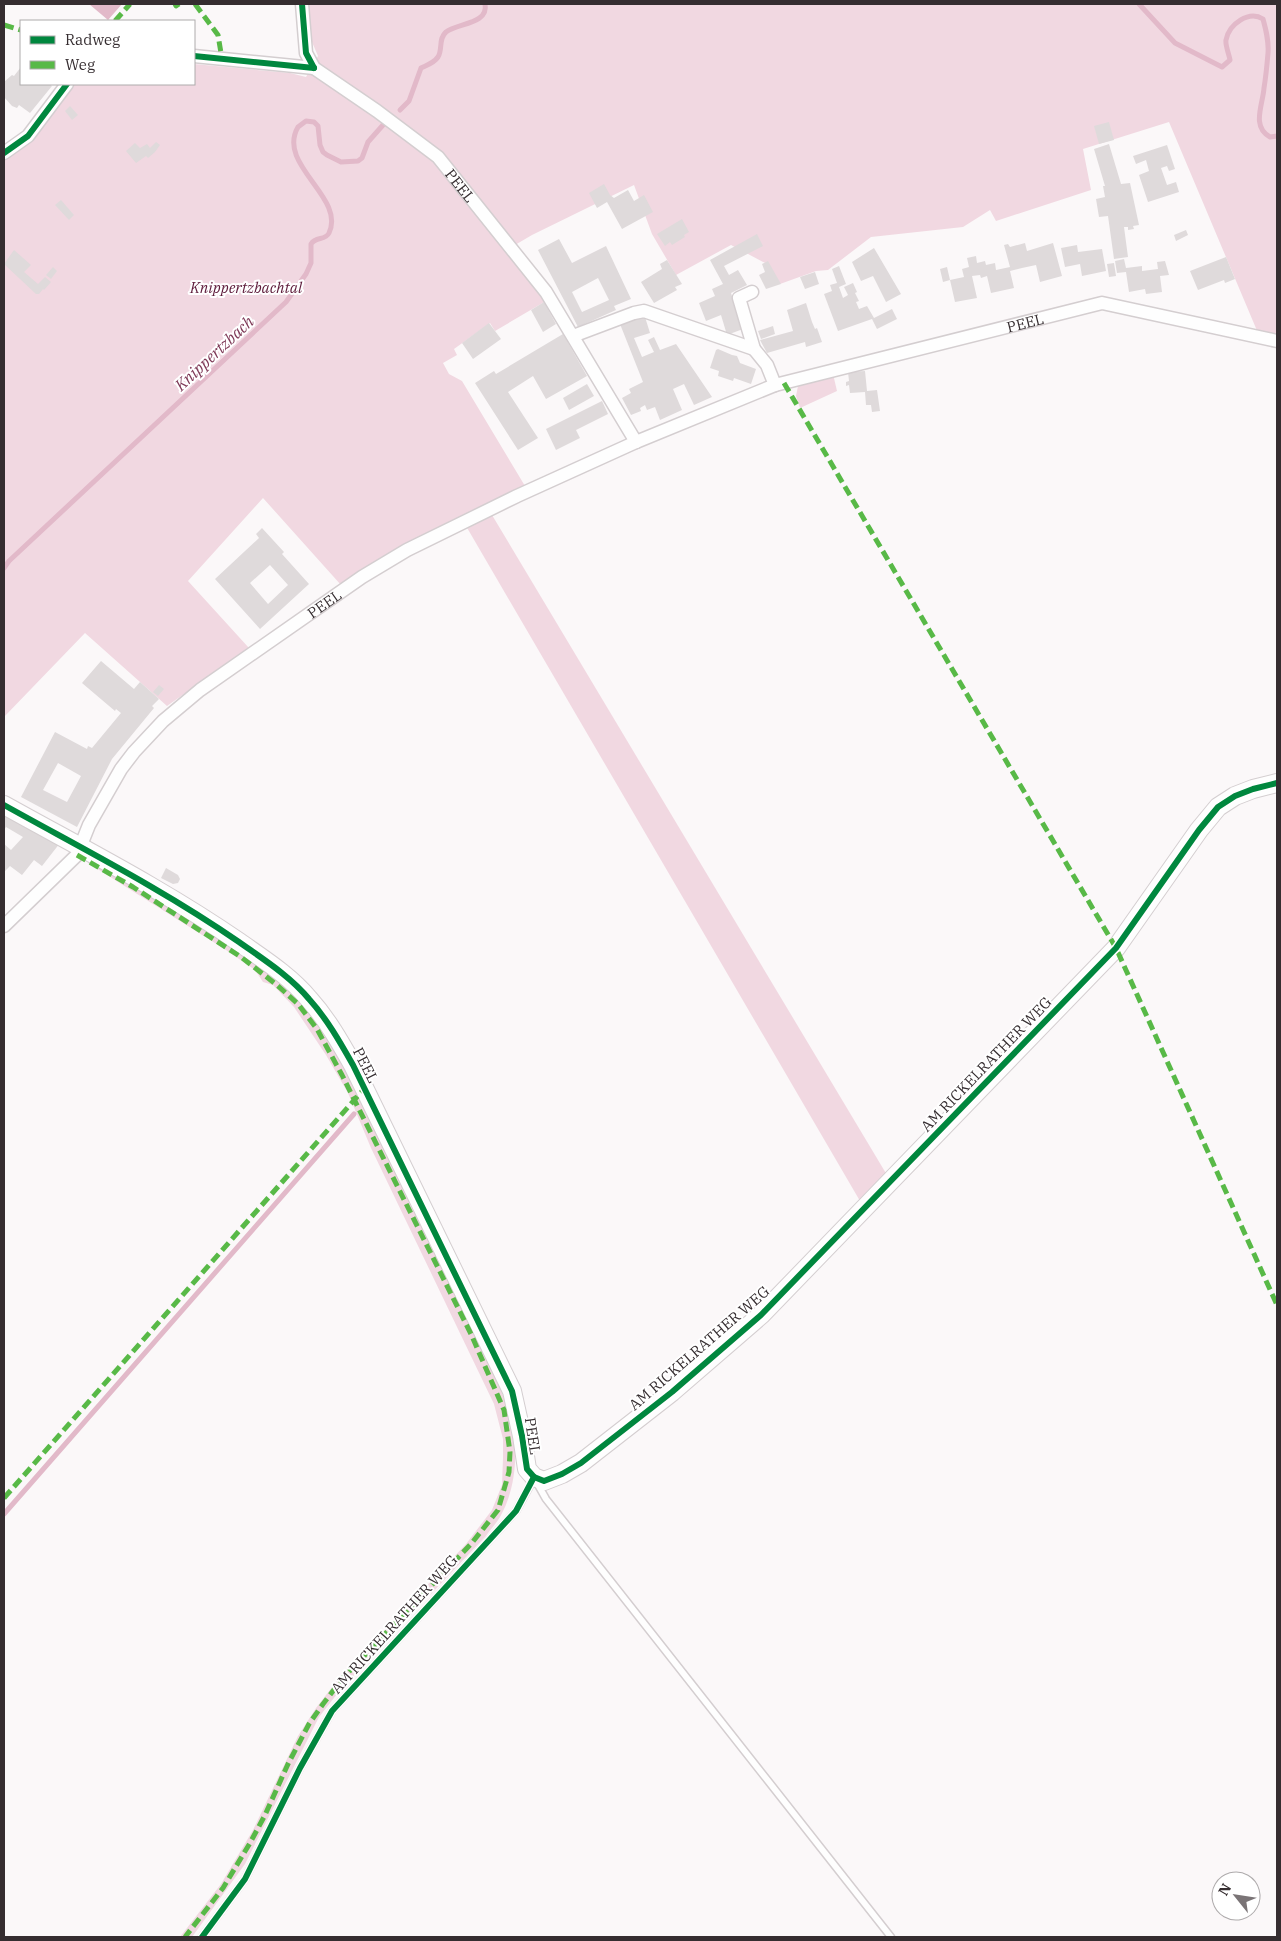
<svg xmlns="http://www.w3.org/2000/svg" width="1281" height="1941" font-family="'IBM Plex Serif',serif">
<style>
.green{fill:#f1d8e1}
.water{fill:#e2b9c9}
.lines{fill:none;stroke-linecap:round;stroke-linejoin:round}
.stream{stroke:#e2b9c9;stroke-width:5}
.building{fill:#dfdadb;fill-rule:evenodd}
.lane-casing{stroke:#d4ced0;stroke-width:9}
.street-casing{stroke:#d4ced0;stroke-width:15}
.secondary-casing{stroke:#d4ced0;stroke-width:20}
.lane{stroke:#fefefe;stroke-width:6}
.street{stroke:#fefefe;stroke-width:12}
.secondary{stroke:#fefefe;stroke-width:18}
.quiet{stroke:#58b947;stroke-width:5;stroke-dasharray:10 5;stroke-linecap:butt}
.cycleway-casing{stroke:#fff;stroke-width:9}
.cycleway{stroke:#00873e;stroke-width:6}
.labels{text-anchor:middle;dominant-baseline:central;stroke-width:4;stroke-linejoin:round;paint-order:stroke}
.street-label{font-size:15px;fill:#352d30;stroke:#fff}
.park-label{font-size:15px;font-style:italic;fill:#5e1c3b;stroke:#fff}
.water-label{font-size:16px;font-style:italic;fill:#7e3957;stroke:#fff}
</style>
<rect width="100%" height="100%" fill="#fbf8f9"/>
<g class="green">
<polygon points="307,4 1277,4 1277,339 1258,333 1169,122 1083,149 1091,190 996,221 990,210 963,227 871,237 828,270 816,271 780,284 767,264 731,245 676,275 652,234 634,185 532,235 515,245 546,301 495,331 490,323 454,349 457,355 443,363 449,374 462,381 525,486 419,537 341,585 263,498 188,581 249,648 167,706 85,633 4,717 4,159 30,140 73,84 194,84 194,64 290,73 306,77 318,56 309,35"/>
<polygon points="833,374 837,391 800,408 796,396 798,386"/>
<polygon points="492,515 887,1175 860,1201 466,526"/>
<path d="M95,859c47,29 94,59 140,91 22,15 45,29 63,48 21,23 36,50 50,76l147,302c6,14 12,28 16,43 8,30 5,71 -11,98 -4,7 -10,13 -14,19l-145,153 -22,28 -74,147 -53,73h-12l41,-53 32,-54 45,-94 18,-28 20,-26 130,-138 26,-34 10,-25 1,-27v-19l-9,-35 -123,-256 -23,-55 -22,-38 -32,-48 -21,-22 -10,-3 -8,-12 -29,-20 -138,-87z"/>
</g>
<polygon class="water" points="89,4 122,4 108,20"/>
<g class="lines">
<g class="stream">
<path d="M1139,4l36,39 47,24 8,-7c-1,-6 -5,-15 -4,-20 3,-16 23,-30 37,-21 3,11 6,22 5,34 -1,12 -2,23 -4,35 -1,16 -13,39 6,49l7,-1"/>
<path d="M400,110l9,-9 12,-33c6,-3 13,-5 17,-11 5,-8 0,-18 8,-25 12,-9 43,-8 39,-28"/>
<path d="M4,568l5,-7 277,-259 20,-28 5,-11v-19c5,-8 14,-3 18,-11 17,-36 -53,-68 -31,-106l8,-6 8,1 4,4 2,19 3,7 4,3 14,7 17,-1 4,-3 6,-16 15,-17"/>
<polyline points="4,1514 354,1114"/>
</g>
</g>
<g class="building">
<polygon points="21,67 21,84 49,84 52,86 30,113 19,105 17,108 12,106 4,97 4,82 12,75 14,76"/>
<polygon points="70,106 78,115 72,120 65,111"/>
<polygon points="1109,122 1114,140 1099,144 1094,126"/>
<polygon points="156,142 160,145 155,152 148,158 146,156 136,163 126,151 135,143 140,148 147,144 150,148"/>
<polygon points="1109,144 1121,184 1130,183 1139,225 1133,226 1134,229 1128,230 1128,227 1124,227 1128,257 1114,259 1108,216 1099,217 1096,199 1105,197 1103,186 1105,186 1094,149"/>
<polygon points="1167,145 1175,169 1169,171 1167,166 1161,168 1167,185 1176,182 1179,192 1148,202 1139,175 1149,171 1146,160 1136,164 1133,156"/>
<polygon points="604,184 610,195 614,198 628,190 634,201 644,195 653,212 622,229 607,202 597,208 589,193"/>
<polygon points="61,200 74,215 69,220 55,205"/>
<polygon points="682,219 689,232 684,235 685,237 672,245 670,242 665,246 657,234"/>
<polygon points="1186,230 1188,235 1176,241 1174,235"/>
<polygon points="757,234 763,246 724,266 729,275 738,270 747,285 731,293 743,329 727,335 721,315 706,321 699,303 715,296 712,289 723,284 710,260"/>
<path d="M559,239l13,24 34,-17 25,53 -17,7 2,4 -38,17 -40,-77zM598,278l11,22 -27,12 -10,-20z"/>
<polygon points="1025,243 1027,251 1053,243 1062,276 1040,282 1036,265 1022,268 1010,271 1014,288 991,293 987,276 981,278 980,275 972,276 977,298 955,302 950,280 964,277 962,269 969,267 967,258 976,256 977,263 985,261 986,265 995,263 996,270 1010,267 1004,245 1008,244 1010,247"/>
<polygon points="1077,245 1078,252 1102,249 1106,271 1082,276 1080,264 1065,267 1061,248"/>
<polygon points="874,248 901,294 886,302 873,276 861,281 852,262"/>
<polygon points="14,250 31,265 24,272 38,284 45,277 51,282 44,290 43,289 39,294 36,294 4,264"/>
<polygon points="1226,257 1235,279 1225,283 1224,280 1198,290 1190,271"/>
<polygon points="1124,259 1126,268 1142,266 1142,271 1158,269 1157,262 1165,261 1169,275 1160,276 1162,292 1146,294 1145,289 1129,292 1126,272 1117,273 1115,261"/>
<polygon points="667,260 682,284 675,287 677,290 654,303 641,282 662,269 660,264"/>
<polygon points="768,261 781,284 766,289 759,275 765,272 762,264"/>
<polygon points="1114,263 1116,276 1109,277 1107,264"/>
<polygon points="839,266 846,284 839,287 843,298 848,295 844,287 853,283 857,292 855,293 859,301 856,302 859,309 867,306 874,318 892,309 897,319 877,329 872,319 838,331 824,294 832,291 830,285 837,283 832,269"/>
<polygon points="53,267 57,271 51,279 46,275"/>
<polygon points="947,267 950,280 943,282 940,269"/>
<polygon points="815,272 819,284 805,289 800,277"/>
<polygon points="544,302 556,324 543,332 531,310"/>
<polygon points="806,303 812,322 815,329 817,328 822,342 806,347 805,342 767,353 760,340 793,331 787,310"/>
<polygon points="645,317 650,333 634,338 642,357 654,352 648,340 654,337 660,350 676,344 712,397 694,405 684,384 673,389 682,410 660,420 655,407 647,410 645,405 640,408 641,411 631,415 622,398 631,393 629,389 643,382 620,324"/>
<polygon points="489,323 501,339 473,359 462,343"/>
<polygon points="773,326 775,334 761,339 758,331"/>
<polygon points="563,334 587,376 546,399 533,376 508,392 538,438 518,450 475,383 494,371 496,374"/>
<polygon points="718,349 732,355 737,356 740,363 756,369 751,384 734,378 733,381 718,376 719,371 710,368 716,350"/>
<polygon points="865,371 867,391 877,390 880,411 872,412 871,405 866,405 865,392 850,393 849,385 846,386 846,382 849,381 848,372"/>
<polygon points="587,384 594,396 569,410 563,398"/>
<polygon points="602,401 608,414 576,430 580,438 556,450 546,429"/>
<path d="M262,528l22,24 -2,2 27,30 -49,45 -45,-50 44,-41 -3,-4zM270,565l18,20 -20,19 -18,-21z"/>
<path d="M101,661l33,28 6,-7 19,17 -7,7 2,2 -42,51 -35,68 -56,-30 34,-65 32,17 1,-3 4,2 29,-35 -5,-4 -1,2 -33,-28zM58,763l23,13 -14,26 -24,-12z"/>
<polygon points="159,685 164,689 158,696 153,692"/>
<polygon points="4,813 60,843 42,866 34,860 22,875 10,866 4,872 4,844 11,850 23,837 6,827 4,830"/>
<polygon points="166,868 178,875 180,879 178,883 173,884 161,878"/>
</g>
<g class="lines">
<g class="lane-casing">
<g id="lane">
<polyline points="537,1483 546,1499 891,1937"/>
<polyline points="202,1937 245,1879 300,1768 332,1711 516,1511 534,1478"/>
</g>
</g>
<g class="street-casing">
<g id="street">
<path id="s1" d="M302,4l4,49 8,15 63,43 61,46 108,135 90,150"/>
<polyline points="194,56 314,68"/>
<polyline points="4,153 28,136 67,84"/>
<polyline points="752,292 739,298 754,349 767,365 775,385"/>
<polyline points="573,336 634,313 644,311 754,349"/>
<path id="s2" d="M4,926l73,-71 12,-30 32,-56 13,-17 29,-31 37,-31 162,-113 45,-27 110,-54 119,-54 139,-57 327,-82 175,38"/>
</g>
</g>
<g class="secondary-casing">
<path id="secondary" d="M4,805c79,44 160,85 235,137 24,17 51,34 70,57 18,20 31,43 44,66l159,326 10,45 5,33 7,8 10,4 18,-7 19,-11 91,-71 89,-77 355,-367 83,-118 19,-23 17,-11 18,-7 24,-6"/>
</g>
<use href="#lane" class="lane"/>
<use href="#street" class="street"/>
<use href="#secondary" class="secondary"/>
<g class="quiet">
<polyline points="175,4 176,6 179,4"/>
<polyline points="195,4 218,35 222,59"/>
<polyline points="115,21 130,4"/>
<polyline points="4,25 21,30"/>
<polyline points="784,383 1116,948 1277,1305"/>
<polyline points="77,855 133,887 241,957 277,985 298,1004 317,1029 342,1075 471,1334 504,1410 510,1452 509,1472 498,1510 471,1544 343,1678 323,1704 309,1724 288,1764 265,1815 250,1843 223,1888 185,1937"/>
<polyline points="4,1498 364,1089"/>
</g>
<g class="cycleway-casing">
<g id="cycleway">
<polyline points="302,4 306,53 314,68"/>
<polyline points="194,56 314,68"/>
<polyline points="4,153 28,136 67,84"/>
<path d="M4,805c79,44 160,85 235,137 24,17 51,34 70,57 18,20 31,43 44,66l159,326 10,45 5,33 7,8 10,4 18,-7 19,-11 91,-71 89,-77 355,-367 83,-118 19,-23 17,-11 18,-7 24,-6"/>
<polyline points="202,1937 245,1879 300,1768 332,1711 516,1511 534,1477"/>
</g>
</g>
<use href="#cycleway" class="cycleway"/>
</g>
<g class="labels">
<g class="street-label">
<text stroke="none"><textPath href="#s1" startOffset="255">PEEL</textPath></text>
<text stroke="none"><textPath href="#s2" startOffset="1222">PEEL</textPath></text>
<text stroke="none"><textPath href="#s2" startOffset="462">PEEL</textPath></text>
<text transform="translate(986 1064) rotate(-46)">AM RICKELRATHER WEG</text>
<text transform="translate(366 1065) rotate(63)">PEEL</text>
<text transform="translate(699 1348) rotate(-41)">AM RICKELRATHER WEG</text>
<text transform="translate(533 1436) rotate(81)">PEEL</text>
<text transform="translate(394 1624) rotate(-48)">AM RICKELRATHER WEG</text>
</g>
<g class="park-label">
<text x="246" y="287">Knippertzbachtal</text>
</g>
<g class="water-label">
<text transform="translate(214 353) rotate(-43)">Knippertzbach</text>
</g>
</g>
<rect width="1281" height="1941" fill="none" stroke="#352d30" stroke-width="10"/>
<rect x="20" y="20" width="175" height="65" fill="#ffffff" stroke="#aeabac"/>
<rect x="30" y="36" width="25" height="8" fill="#00873e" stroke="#aeabac"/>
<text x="65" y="45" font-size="15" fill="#352d30">Radweg</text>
<rect x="30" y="61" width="25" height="8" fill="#58b947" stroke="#aeabac"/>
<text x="65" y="70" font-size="15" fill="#352d30">Weg</text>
<g transform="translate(1236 1896) rotate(300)"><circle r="24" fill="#ffffff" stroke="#aeabac"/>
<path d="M0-4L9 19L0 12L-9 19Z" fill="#7a7476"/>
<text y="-8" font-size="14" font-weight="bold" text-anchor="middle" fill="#352d30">N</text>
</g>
</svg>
